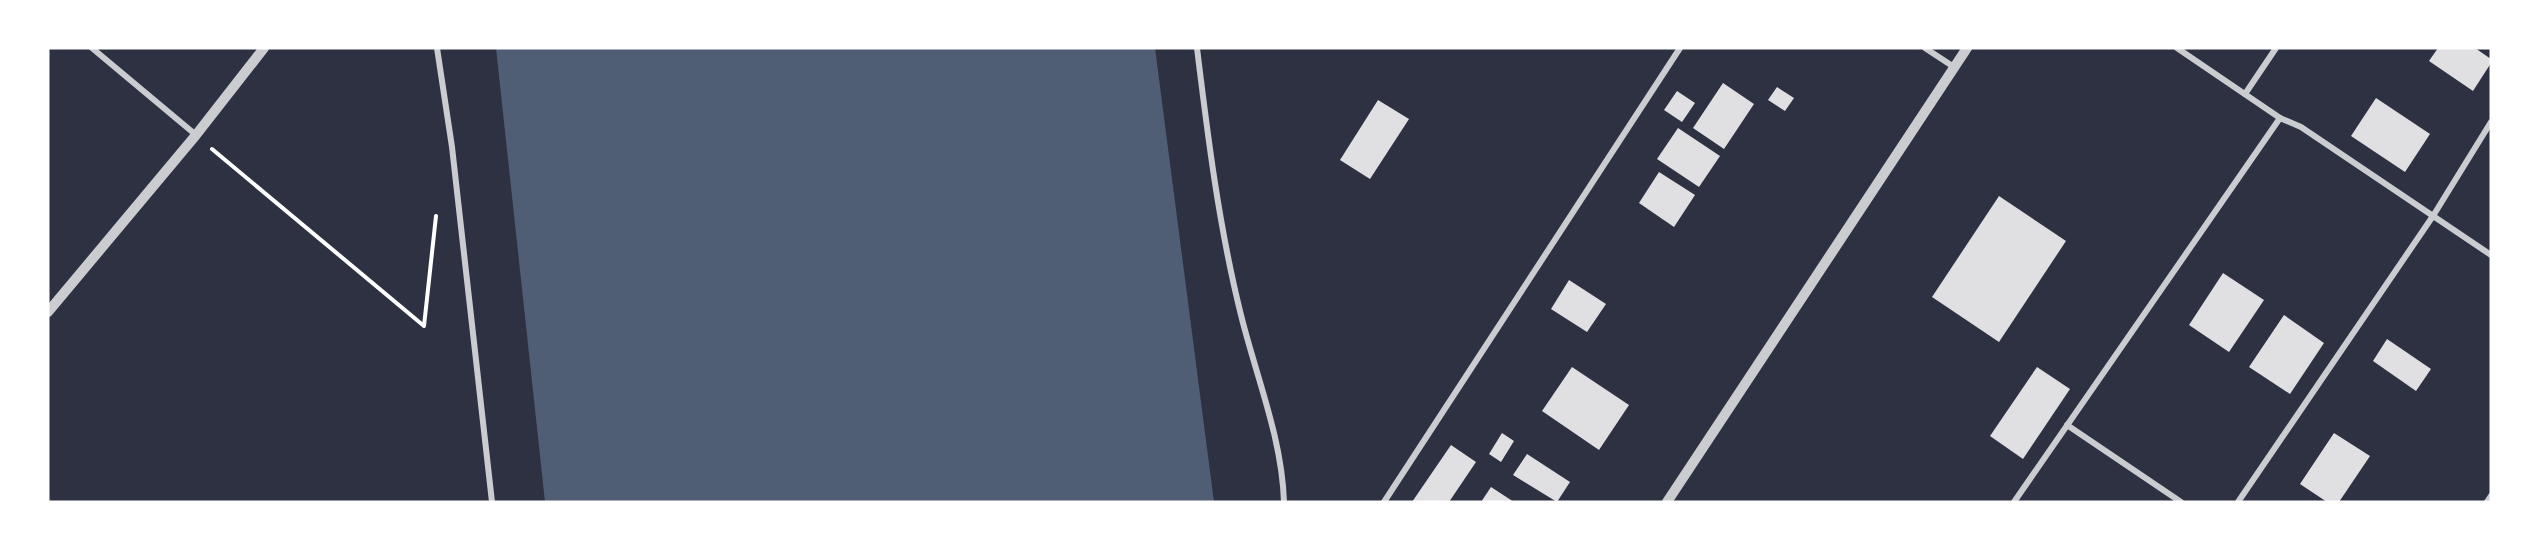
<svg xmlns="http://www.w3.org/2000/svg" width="2539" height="550" font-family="Rubik,sans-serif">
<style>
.water{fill:#4f5d75}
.building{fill:#e0e0e3}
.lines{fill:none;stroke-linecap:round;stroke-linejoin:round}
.path{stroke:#fff;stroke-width:4}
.minor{stroke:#caccd0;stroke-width:6}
.tertiary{stroke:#caccd0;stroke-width:10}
</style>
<rect width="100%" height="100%" fill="#2d3142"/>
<polygon class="water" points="496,48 1155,48 1214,502 545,502"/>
<g class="building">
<polygon points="2438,48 2475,48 2491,59 2491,63 2473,91 2429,61"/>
<polygon points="1723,83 1754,104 1724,149 1693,128"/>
<polygon points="1777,87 1794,98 1785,111 1768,100"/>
<polygon points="1677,91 1695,103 1682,122 1664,110"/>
<polygon points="2376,98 2430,134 2405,172 2351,136"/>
<polygon points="1378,100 1409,119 1370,179 1340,160"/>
<polygon points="1678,128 1720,156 1699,187 1657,159"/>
<polygon points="1659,172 1695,195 1674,227 1639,203"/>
<polygon points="1999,196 2066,241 1999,342 1932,297"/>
<polygon points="2223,273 2264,300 2229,352 2189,325"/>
<polygon points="1569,280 1606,304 1587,332 1551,309"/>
<polygon points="2284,315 2324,343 2290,394 2249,367"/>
<polygon points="2387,339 2431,369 2416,391 2373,361"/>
<polygon points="1572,367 1629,405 1599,450 1542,411"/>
<polygon points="2037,367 2070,389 2023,459 1990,436"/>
<polygon points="1502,433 1514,441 1501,462 1489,454"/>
<polygon points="2334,433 2370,456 2339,502 2327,502 2300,484"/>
<polygon points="1451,445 1476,462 1449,502 1412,502"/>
<polygon points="1527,454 1570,482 1557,502 1513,475"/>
<polygon points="1491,487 1514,502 1481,502"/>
</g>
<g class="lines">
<polyline class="path" points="212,149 424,326 436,216"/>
<g class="minor">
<polyline points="92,48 196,135"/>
<polyline points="437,48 452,147 492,502"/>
<path d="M1197,48c11,90 22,179 44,267 15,61 41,123 43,187"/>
<polyline points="1925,48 1954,67"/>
<polyline points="2177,48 2280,118 2301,127 2491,255"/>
<polyline points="2245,94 2276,48"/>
<polyline points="2067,425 2181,502"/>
<polyline points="1384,502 1680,48"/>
<polyline points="2014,502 2280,118"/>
<polyline points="2238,502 2433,216 2491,122"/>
<polyline points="2487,502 2491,496"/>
</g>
<g class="tertiary">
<polyline points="48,312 196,135 264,48"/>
<polyline points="1667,502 1967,48"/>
</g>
</g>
<rect width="2539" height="550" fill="none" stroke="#ffffff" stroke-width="99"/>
</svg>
